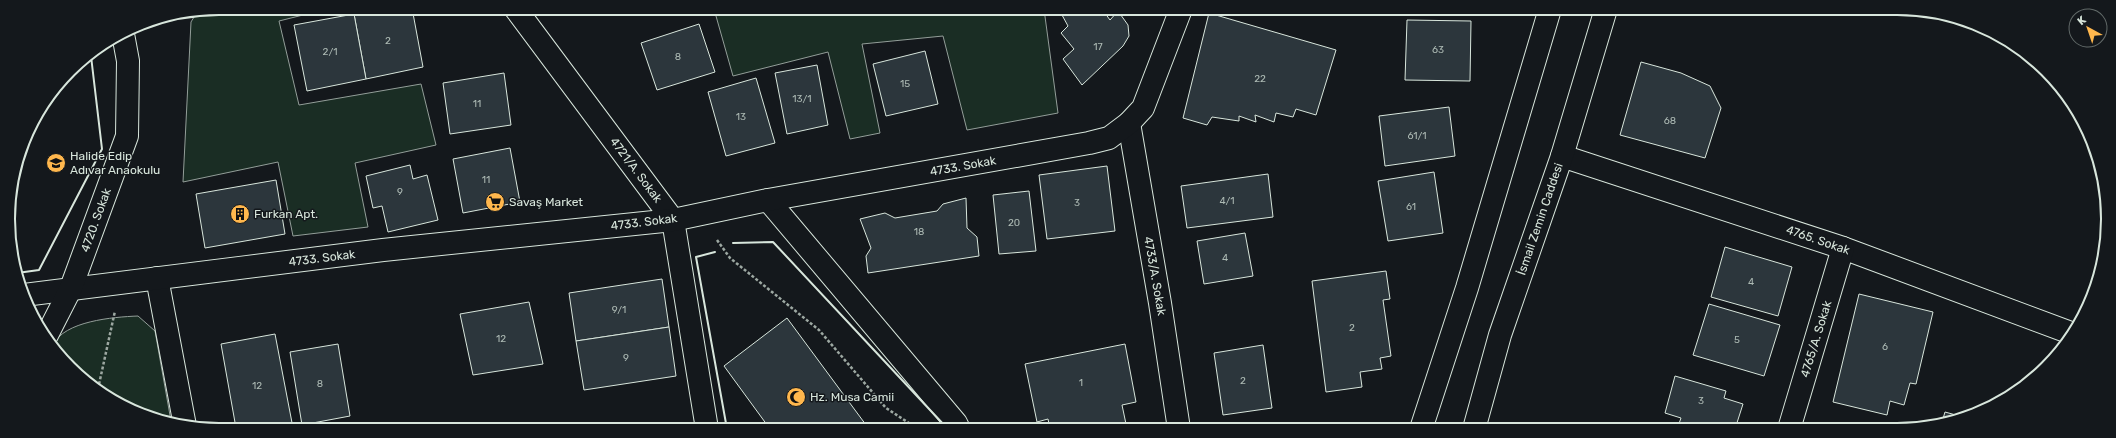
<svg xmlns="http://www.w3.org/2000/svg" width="2116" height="438" font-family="Rubik,sans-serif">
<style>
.green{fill:#1a2d24;stroke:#939e99}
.building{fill:#2c363c;stroke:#d8e6dc}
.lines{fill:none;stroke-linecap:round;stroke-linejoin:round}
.street-casing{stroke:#d8e6dc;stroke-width:24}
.secondary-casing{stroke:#d8e6dc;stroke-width:24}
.path{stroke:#9da8a2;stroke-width:2.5;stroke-dasharray:3 2;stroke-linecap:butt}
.street{stroke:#14181c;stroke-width:22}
.secondary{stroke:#14181c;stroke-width:22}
.wall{stroke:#d8e6dc;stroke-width:2}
.labels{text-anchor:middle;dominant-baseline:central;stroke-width:3;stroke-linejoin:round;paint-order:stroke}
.number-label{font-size:10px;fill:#adbab4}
.poi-label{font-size:12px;fill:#d8e6dc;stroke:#14181c;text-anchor:start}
.street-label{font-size:12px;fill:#d8e6dc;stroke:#14181c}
.rim{fill:none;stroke:#d8e6dc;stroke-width:2}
</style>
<rect width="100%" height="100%" fill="#14181c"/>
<g class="green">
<polygon points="219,8 318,8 319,11 279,21 299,105 421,84 436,145 355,163 368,227 293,236 278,162 183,182 191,22 197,12"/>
<polygon points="714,9 1044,9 1058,113 967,130 943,36 862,44 880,133 850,139 828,52 733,76"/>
<path d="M138,316l17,15 16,90 -57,-19 -54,-44 -7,-13c11,-24 60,-28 85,-29z"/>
</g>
<g class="building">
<polygon points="383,8 412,8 423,67 366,79 354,14"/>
<polygon points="1069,9 1092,9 1096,14 1102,9 1110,20 1118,11 1128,25 1129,36 1123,46 1082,85 1063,59 1074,49 1061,33 1068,26 1062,15"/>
<polygon points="1209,13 1336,50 1316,115 1296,109 1293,117 1276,113 1274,122 1255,115 1256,122 1239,116 1239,121 1212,117 1207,125 1183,118"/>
<polygon points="354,14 366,79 307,91 294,25"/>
<polygon points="1407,20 1471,21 1470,81 1405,80"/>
<polygon points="699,24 715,72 657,90 641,43"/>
<polygon points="925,51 938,104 886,116 873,64"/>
<polygon points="1641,62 1681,73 1710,86 1721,108 1705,158 1620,135"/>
<polygon points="817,65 828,125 787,134 775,73"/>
<polygon points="504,73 511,125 450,134 443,83"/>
<polygon points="756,78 775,143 726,156 708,92"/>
<polygon points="1449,107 1455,156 1385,166 1379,116"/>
<polygon points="510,148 520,202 463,213 453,159"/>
<polygon points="410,165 413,179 427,175 438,220 388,232 382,206 373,208 366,176"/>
<polygon points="1107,166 1115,231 1047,239 1039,175"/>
<polygon points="1434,172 1443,233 1388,241 1378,181"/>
<polygon points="1268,174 1273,217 1187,228 1181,186"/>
<polygon points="276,180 285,234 205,248 196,194"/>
<polygon points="1029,191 1036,251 999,254 993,195"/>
<polygon points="966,198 967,228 977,237 979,256 868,273 866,256 871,248 860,219 885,213 895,218 937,211 943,204"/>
<polygon points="1245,233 1253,276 1204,284 1197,241"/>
<polygon points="1725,247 1792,267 1778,316 1711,297"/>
<polygon points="1386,271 1390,299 1383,300 1391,356 1380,358 1382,369 1360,372 1362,387 1326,392 1312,281"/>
<polygon points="662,279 669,327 576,341 569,293"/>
<polygon points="1859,294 1933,312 1916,384 1910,383 1904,405 1890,401 1887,415 1833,402"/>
<polygon points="529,302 543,364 473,375 460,314"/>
<polygon points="1709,304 1780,325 1764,376 1693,355"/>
<polygon points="787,318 869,429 770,429 724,366"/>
<polygon points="669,327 676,376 584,390 576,341"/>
<polygon points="275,334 293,428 236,428 221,344"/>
<polygon points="338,344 350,416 302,425 290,352"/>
<polygon points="1125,344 1136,402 1122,405 1126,424 1102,429 1050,429 1048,419 1037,422 1025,364"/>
<polygon points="1263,345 1272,408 1223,415 1214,353"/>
<polygon points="1675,376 1726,391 1724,398 1743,404 1735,429 1677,429 1681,418 1665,413"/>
<polygon points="1945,412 1963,417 1942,422"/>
</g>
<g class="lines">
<g class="street-casing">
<g id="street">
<polyline points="515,8 673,220 707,429"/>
<polyline points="1129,123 1160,303 1179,429"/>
<polyline points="1562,156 1843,248 2071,333"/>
<polyline points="768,200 956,423 959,429"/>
<polyline points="157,278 185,426"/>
<polyline points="24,295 383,250 673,220 768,200 1089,143 1109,138 1129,123 1143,108 1181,9"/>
<polyline points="47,335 71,288 127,136 128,61 123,34"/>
<polyline points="1789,429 1843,248"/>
</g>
</g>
<g class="secondary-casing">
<g id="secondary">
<polyline points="1421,429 1467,288 1550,9"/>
<polyline points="1474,429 1500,335 1562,156 1606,9"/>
</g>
</g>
<g class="path">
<polyline points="717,240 730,258 819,330 886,408 918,429"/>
<polyline points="98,389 115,311"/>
</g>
<use href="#street" class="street"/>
<use href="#secondary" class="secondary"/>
<g class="wall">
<polyline points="733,243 773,242 945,426 945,429"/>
<polyline points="715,252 696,257 727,429"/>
<polyline points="17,273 39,270 102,149 91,56"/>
</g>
</g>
<defs>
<g id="school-disc" transform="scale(1)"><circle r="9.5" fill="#ffb74d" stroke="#14181c"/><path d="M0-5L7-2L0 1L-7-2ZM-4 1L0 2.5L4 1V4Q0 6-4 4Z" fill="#111"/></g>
<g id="supermarket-disc" transform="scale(1)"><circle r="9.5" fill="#ffb74d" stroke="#14181c"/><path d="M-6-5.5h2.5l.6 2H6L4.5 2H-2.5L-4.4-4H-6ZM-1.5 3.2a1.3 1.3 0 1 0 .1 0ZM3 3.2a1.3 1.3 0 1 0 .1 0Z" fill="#111"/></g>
<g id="building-disc" transform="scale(1)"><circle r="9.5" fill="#ffb74d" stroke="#14181c"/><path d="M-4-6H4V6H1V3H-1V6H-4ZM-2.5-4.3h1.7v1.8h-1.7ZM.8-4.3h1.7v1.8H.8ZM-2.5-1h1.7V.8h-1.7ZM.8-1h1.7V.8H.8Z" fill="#111"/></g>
<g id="mosque-disc" transform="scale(1)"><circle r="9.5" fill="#ffb74d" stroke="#14181c"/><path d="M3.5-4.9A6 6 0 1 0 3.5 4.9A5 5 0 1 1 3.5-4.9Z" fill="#111"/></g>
</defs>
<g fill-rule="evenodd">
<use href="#school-disc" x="56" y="163"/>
<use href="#supermarket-disc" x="495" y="202"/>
<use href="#building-disc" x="240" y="214"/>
<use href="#mosque-disc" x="796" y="397"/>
</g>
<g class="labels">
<g class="number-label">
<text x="388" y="41">2</text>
<text x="1098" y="47">17</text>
<text x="1438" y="50">63</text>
<text x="330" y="52">2/1</text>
<text x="678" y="57">8</text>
<text x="1260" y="79">22</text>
<text x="905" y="84">15</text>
<text x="802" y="99">13/1</text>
<text x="477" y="104">11</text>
<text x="741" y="117">13</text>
<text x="1670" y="121">68</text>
<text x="1417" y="136">61/1</text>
<text x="486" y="180">11</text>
<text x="400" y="192">9</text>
<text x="1227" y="201">4/1</text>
<text x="1077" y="203">3</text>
<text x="1411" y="207">61</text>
<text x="1014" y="223">20</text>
<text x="919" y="232">18</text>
<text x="1225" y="258">4</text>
<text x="1751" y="282">4</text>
<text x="619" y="310">9/1</text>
<text x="1352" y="328">2</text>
<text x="501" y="339">12</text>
<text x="1737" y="340">5</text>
<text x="1885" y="347">6</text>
<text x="626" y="358">9</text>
<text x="1243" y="381">2</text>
<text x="1081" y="383">1</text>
<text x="320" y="384">8</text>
<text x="257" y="386">12</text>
<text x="1701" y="401">3</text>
</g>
<g class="poi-label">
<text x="70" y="156">Halide Edip<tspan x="70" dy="14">Adıvar Anaokulu</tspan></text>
<text x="509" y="202">Savaş Market</text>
<text x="254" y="214">Furkan Apt.</text>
<text x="810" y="397">Hz. Musa Camii</text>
</g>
<g class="street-label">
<text transform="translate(963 166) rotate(-10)">4733. Sokak</text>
<text transform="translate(636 170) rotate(53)">4721/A. Sokak</text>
<text transform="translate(1540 219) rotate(-71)">İsmail Zemin Caddesi</text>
<text transform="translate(96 220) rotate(-70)">4720. Sokak</text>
<text transform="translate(644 222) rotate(-7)">4733. Sokak</text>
<text transform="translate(1818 240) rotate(19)">4765. Sokak</text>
<text transform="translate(322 258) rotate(-7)">4733. Sokak</text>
<text transform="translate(1155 276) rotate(80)">4733/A. Sokak</text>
<text transform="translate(1816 339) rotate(-73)">4765/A. Sokak</text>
</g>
</g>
<path d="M0 0H2116V438H0ZM219 15H1897A204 204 0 0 1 2101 219V219A204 204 0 0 1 1897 423H219A204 204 0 0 1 15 219V219A204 204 0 0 1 219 15Z" fill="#14181c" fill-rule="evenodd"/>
<path class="rim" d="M219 15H1897A204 204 0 0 1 2101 219V219A204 204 0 0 1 1897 423H219A204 204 0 0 1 15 219V219A204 204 0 0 1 219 15Z"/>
<g transform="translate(2088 28) rotate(320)"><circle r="19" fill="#14181c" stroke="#626a69"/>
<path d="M0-3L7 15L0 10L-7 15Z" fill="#ffb74d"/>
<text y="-6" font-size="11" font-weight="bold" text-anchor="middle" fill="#d8e6dc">K</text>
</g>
</svg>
